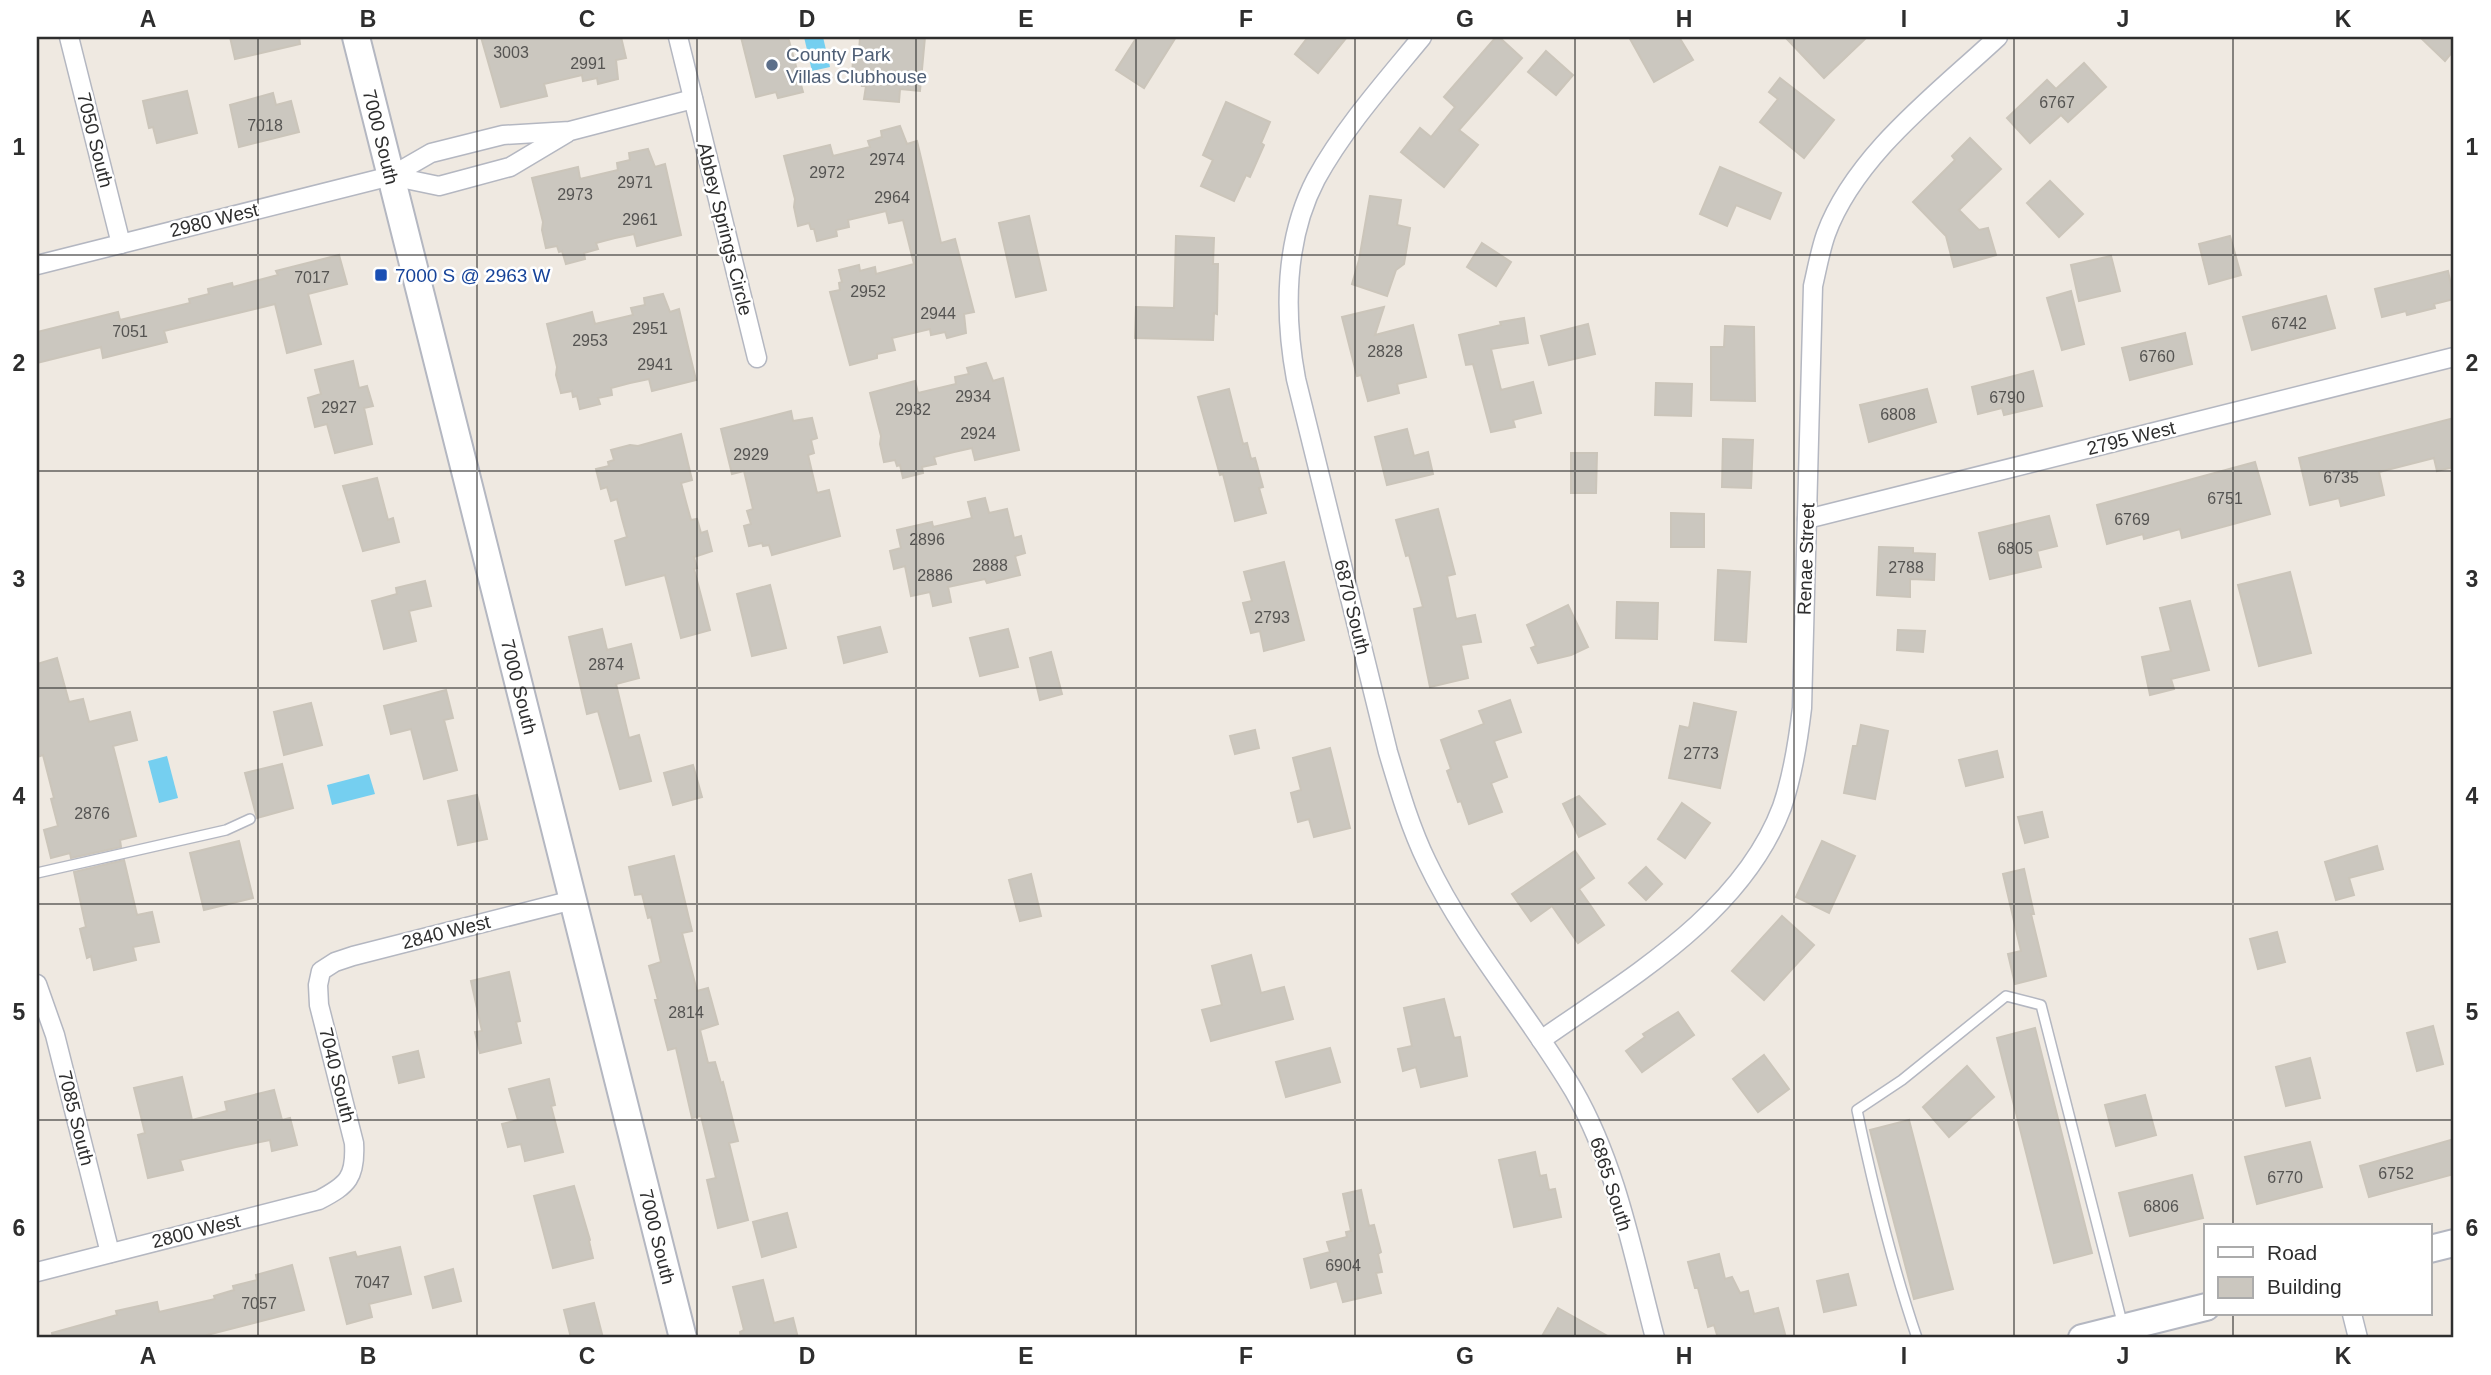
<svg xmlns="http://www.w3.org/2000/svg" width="2491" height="1375" font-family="Arial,sans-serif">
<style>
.water{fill:#75cff0}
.building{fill:#cbc7bf;stroke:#cbc5ba;stroke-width:2}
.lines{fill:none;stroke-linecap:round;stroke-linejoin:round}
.lane-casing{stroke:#b4b7c1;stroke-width:12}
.street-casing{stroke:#b4b7c1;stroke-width:21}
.secondary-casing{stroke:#b4b7c1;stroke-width:30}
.lane{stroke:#fff;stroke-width:9}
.street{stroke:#fff;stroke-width:18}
.secondary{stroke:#fff;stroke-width:26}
.grid{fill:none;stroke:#2e2e2e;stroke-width:2;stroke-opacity:0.55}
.service-dot{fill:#5c6f8a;stroke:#fff;stroke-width:2.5}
.transit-dot{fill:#1a4fb4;stroke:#fff;stroke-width:2.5}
.labels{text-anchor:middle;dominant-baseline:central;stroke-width:5;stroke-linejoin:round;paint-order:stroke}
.number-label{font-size:16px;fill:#555452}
.service-label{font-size:19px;fill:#4e5e75;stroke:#fff;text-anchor:start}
.street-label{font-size:19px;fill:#2e2e2e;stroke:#fff}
.transit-label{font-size:19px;fill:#164399;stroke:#fff;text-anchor:start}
.neatline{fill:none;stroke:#2e2e2e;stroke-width:2.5}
.grid-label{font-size:23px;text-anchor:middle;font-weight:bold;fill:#2e2e2e}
</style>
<rect width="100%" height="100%" fill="#efe9e1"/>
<g class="water">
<polygon points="804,37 823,37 830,67 812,71"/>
<polygon points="167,756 178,798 159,803 148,761"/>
<polygon points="369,774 375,794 332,805 327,785"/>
</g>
<g class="building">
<polygon points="230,37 299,37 300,44 235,59"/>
<polygon points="481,37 621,37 626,58 616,60 618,79 598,84 597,78 583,81 582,75 544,84 547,96 501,107"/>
<polygon points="741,37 788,37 803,92 778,98 776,92 756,97"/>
<polygon points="860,37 925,37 920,91 900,89 899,102 864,99 866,86 862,86 863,79 852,78 853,59 855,52 859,52"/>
<polygon points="1137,37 1176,37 1144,88 1116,70"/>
<polygon points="1308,37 1347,37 1318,73 1295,54"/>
<polygon points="1496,37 1499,37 1522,58 1459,130 1478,145 1444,187 1401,152 1420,128 1431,137 1455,107 1444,97"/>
<polygon points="1629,37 1679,37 1693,60 1654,82"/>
<polygon points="1785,37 1867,37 1824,78"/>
<polygon points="2420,37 2454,37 2454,50 2445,61"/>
<polygon points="1546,51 1573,75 1556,95 1528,72"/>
<polygon points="2084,63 2106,87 2068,122 2061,115 2030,143 2007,118 2047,80 2056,89"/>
<polygon points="1780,78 1834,120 1804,158 1760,122 1778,99 1769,92"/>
<polygon points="187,91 197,133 157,143 153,127 149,128 143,101"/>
<polygon points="273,93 276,105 291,101 299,132 239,147 230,105"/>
<polygon points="1226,102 1270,122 1261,143 1264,145 1250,177 1246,175 1234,201 1201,186 1213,160 1203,155"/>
<polygon points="900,126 907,144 917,141 941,243 955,239 974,312 964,314 966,333 947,338 945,332 931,335 930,329 892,338 895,350 877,354 877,358 850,365 830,292 840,290 839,283 842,282 839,270 859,265 860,271 875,267 876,274 914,264 903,220 889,223 886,211 848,220 849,227 836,230 837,236 817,241 814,229 811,229 809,223 798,226 794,207 795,199 784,156 830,145 833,156 870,147 868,141 882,137 881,131"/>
<polygon points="1970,138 2001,169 1959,210 1979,230 1988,228 1996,255 1954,267 1946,236 1913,202 1955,160 1952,156"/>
<polygon points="648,149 655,167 665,164 681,235 637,246 634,234 615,238 596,243 598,249 584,253 585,259 566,264 562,251 559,252 557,246 546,248 542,230 543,222 532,178 578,167 580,179 618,170 617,163 630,160 629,153"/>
<polygon points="1720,167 1781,193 1770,219 1736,205 1727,226 1700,214"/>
<polygon points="2050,181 2083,214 2059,237 2027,203"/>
<polygon points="1370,196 1401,200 1397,225 1410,228 1404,264 1396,270 1387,296 1352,284 1359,260"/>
<polygon points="1029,216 1046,290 1016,297 999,223"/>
<polygon points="1176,236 1214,238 1213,264 1218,264 1217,314 1214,313 1213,340 1135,338 1136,307 1174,308"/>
<polygon points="2230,236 2241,275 2209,284 2199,244"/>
<polygon points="1482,243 1511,262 1496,286 1467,267"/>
<polygon points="339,255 347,284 308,294 321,344 287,353 275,304 164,331 167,342 103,358 101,347 37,363 37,332 118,312 120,320 190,303 189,299 209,294 208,289 232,283 233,287 278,275 276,271"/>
<polygon points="2111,256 2120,291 2079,301 2071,265"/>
<polygon points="2448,271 2454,299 2434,304 2435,308 2407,315 2406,311 2382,317 2375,289"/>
<polygon points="2071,291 2084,344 2062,350 2047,298"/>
<polygon points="663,294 670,312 679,309 696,380 652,391 649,379 630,383 611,388 612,395 598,398 600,404 580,409 577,396 573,397 572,391 561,393 556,375 557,367 547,324 592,312 595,324 633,315 631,308 645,305 644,298"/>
<polygon points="2326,296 2335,328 2252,350 2243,317"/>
<polygon points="1384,307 1375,335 1413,325 1426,377 1397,384 1399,393 1368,401 1361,375 1357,376 1342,317"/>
<polygon points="1524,318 1528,343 1491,349 1501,390 1533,382 1541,413 1513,420 1515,427 1491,432 1473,364 1466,365 1459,335 1501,325 1500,322"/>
<polygon points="1588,324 1595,354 1549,365 1541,336"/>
<polygon points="1725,326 1754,327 1755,401 1711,400 1711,347 1724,347"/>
<polygon points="2185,333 2192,364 2130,380 2122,348"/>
<polygon points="353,361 359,388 367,386 373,406 364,408 372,444 335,453 327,424 315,427 308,398 321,394 315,370"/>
<polygon points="986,363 993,381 1003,378 1019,450 975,460 972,448 954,452 934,457 936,464 922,467 923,473 903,478 900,465 897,466 895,460 884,462 880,444 881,436 870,393 915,381 918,393 956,384 955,377 969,374 967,368"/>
<polygon points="2033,371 2042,406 2004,415 2002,408 1978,414 1972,387"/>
<polygon points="1656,383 1692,384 1691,416 1655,415"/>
<polygon points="1229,389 1243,444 1247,443 1251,459 1255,458 1263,487 1259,488 1266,513 1235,521 1223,474 1220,475 1198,397"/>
<polygon points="1927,389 1936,422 1869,442 1860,405"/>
<polygon points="791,411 793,421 812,418 817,438 811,440 814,453 808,455 817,493 829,490 840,536 772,555 769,545 763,546 762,543 749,546 744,526 751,524 747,511 753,509 744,471 732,474 721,429"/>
<polygon points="2454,418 2454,467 2437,471 2434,458 2379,472 2384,495 2341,506 2339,498 2310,505 2299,458"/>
<polygon points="1407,429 1414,456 1428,452 1433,474 1387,485 1375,437"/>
<polygon points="681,434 692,480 681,483 686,502 691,520 697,519 701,533 707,531 712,551 694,557 697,568 694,569 710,630 681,638 665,575 626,585 615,541 627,537 622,519 617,499 611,501 607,487 601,489 596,469 609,466 608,462 614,460 611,450 630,445 638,446"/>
<polygon points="1723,439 1753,440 1751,488 1722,487"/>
<polygon points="1571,453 1597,453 1596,493 1571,493"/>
<polygon points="2255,462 2270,514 2182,538 2180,529 2144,539 2143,534 2107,544 2097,505"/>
<polygon points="377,478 388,520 393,518 399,542 363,551 343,486"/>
<polygon points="985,498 989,513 1007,509 1014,538 1021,536 1025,553 1015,556 1020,575 987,583 985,579 948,587 951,602 933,606 930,592 911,596 905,566 894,569 890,551 901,548 897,530 932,522 933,527 972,518 968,502"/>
<polygon points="1438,509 1455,574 1447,576 1456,619 1475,615 1481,642 1461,645 1468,678 1430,687 1414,609 1423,607 1409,555 1406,556 1396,520"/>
<polygon points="1671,513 1704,514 1704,547 1671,547"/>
<polygon points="2049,516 2057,546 2037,551 2041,567 1990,579 1979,533"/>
<polygon points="1879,547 1913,548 1913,553 1935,554 1934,580 1910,579 1910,597 1877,595"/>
<polygon points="1284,562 1304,640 1264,651 1260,631 1251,633 1243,603 1252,601 1244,572"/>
<polygon points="1718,570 1750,572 1746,642 1715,640"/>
<polygon points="2290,572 2311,653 2259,666 2238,585"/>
<polygon points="425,581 431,606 409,611 416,641 384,649 372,601 397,594 396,588"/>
<polygon points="770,585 786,648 752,656 737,594"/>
<polygon points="2190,601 2209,670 2171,679 2174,689 2150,695 2142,657 2171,651 2160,608"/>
<polygon points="1617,602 1658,603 1657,639 1616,638"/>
<polygon points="1568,605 1588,647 1571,655 1538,663 1531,648 1536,646 1527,625"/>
<polygon points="880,627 887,652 844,663 838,637"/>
<polygon points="602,629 607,650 631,644 639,678 616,684 629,738 639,735 651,781 620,789 598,711 587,714 569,637"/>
<polygon points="1008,629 1018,667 980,676 970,638"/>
<polygon points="1898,630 1925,631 1923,652 1897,650"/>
<polygon points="1051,652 1062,694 1040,700 1030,658"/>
<polygon points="57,658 69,702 83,699 89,722 130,712 137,740 113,746 136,836 120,840 121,847 71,858 70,853 51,858 44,830 58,826 51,799 54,798 43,755 37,757 37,664"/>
<polygon points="446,690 453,718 444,720 457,770 424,779 411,729 391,734 384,706"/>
<polygon points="1510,700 1521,732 1494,741 1507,777 1491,783 1502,812 1469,824 1461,801 1458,802 1447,771 1451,769 1441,740 1484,724 1479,711"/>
<polygon points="311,703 322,745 284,755 274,712"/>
<polygon points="1694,703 1736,712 1720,788 1669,778 1680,726 1689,728"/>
<polygon points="1861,725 1888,731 1875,799 1844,793 1853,746 1857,746"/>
<polygon points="1255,730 1259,748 1235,754 1230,736"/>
<polygon points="1330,748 1350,828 1314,837 1309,819 1298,822 1291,793 1301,790 1293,758"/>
<polygon points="1997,751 2003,777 1966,786 1959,760"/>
<polygon points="282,764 293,808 257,818 245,773"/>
<polygon points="693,765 702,797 673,805 664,773"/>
<polygon points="477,795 487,839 458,845 448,801"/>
<polygon points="1579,796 1605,824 1579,837 1563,804"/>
<polygon points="1682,803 1710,823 1685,858 1658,839"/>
<polygon points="2042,812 2048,837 2025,843 2018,817"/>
<polygon points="239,841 253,898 204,910 190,853"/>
<polygon points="1822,841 1855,856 1829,913 1796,897"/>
<polygon points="2377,846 2383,869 2349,878 2354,895 2336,900 2325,862"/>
<polygon points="1575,851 1594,878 1579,889 1604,925 1578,943 1552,906 1531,921 1512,894"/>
<polygon points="674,856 692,931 682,933 697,991 708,988 718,1024 700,1030 708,1063 715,1062 721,1083 723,1082 738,1141 729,1143 748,1220 718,1228 707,1180 716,1178 701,1116 692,1118 676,1048 668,1050 655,1000 658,1000 649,966 661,962 651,917 648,918 642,894 635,895 629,867"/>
<polygon points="124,860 137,915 152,912 159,942 133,947 136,960 94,970 91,956 87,958 80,929 86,927 74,872"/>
<polygon points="1646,867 1662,884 1646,900 1629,883"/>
<polygon points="2024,869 2034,914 2031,914 2046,976 2015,984 2008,954 2021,951 2003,874"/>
<polygon points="1031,874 1041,916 1020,921 1009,880"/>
<polygon points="1782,916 1814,945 1764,1000 1732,971"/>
<polygon points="2277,932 2285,962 2258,969 2250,939"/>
<polygon points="1251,955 1261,993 1284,987 1293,1019 1211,1041 1202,1010 1222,1005 1212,966"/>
<polygon points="509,972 520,1021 516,1022 521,1043 480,1053 475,1032 482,1031 471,981"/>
<polygon points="1444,999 1454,1038 1460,1037 1467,1076 1421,1087 1416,1067 1403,1071 1398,1049 1412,1046 1404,1008"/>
<polygon points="1678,1012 1694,1035 1642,1072 1626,1051 1645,1037 1643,1034"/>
<polygon points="2433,1026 2443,1064 2417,1071 2407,1033"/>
<polygon points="2035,1028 2092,1253 2054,1263 1997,1038"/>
<polygon points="1330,1048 1340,1082 1286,1097 1276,1062"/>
<polygon points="418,1051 424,1077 399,1083 393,1057"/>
<polygon points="1764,1055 1789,1089 1758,1112 1733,1079"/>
<polygon points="2310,1058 2320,1098 2286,1106 2276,1067"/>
<polygon points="1967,1066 1994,1097 1949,1137 1923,1107"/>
<polygon points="182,1077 192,1120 227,1111 225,1102 274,1090 282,1120 290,1118 297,1145 272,1151 270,1140 236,1147 180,1160 183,1170 148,1178 138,1135 145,1133 134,1088"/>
<polygon points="549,1079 555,1105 551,1106 563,1152 525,1161 521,1144 508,1147 502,1124 518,1120 509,1089"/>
<polygon points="2145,1095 2156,1135 2116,1146 2105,1105"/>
<polygon points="1909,1120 1953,1289 1914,1299 1870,1130"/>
<polygon points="2454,1139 2454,1174 2369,1197 2360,1166"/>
<polygon points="2310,1142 2322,1187 2257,1204 2245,1157"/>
<polygon points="1535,1152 1540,1176 1546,1175 1549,1190 1555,1189 1561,1217 1514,1227 1499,1160"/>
<polygon points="2192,1175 2203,1218 2130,1236 2119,1193"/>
<polygon points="574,1186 590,1240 589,1241 593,1258 553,1268 534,1196"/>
<polygon points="1361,1190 1369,1226 1374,1225 1381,1252 1378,1254 1382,1272 1376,1273 1381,1293 1343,1302 1337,1281 1311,1288 1304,1259 1330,1252 1327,1242 1347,1237 1346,1232 1351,1231 1343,1194"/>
<polygon points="787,1213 796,1247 762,1257 753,1222"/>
<polygon points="400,1247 411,1294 369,1304 372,1317 347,1324 330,1258 355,1252 357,1257"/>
<polygon points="1719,1254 1725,1279 1732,1277 1740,1293 1748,1291 1754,1314 1778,1308 1786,1338 1718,1338 1714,1325 1708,1327 1698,1288 1695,1288 1688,1262"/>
<polygon points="292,1265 304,1310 207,1335 208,1338 53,1338 52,1333 117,1315 116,1311 157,1302 159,1312 215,1299 214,1296 234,1290 233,1286 257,1280 256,1275"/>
<polygon points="453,1269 461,1301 433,1308 425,1277"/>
<polygon points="1848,1274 1856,1305 1824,1312 1817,1281"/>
<polygon points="763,1280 774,1323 793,1318 798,1338 741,1338 740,1332 744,1330 733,1287"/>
<polygon points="594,1303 603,1338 571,1338 564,1310"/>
<polygon points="1558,1308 1611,1338 1541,1338"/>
</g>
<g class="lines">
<g class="lane-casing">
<g id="lane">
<polyline points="37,873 226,830 250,819"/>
<path d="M1917,1338c-25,-74 -44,-151 -60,-228l45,-30 104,-84 35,9 82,321"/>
</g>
</g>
<g class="street-casing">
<g id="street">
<polyline points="69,37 121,244"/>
<polyline points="678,37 757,358"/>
<path d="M1422,37c-37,45 -78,91 -106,142 -32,61 -32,135 -20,200l92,373c11,37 22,75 39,110 39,82 101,151 147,229 43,75 59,164 81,247"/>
<polyline points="391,176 439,186 510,167 567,133"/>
<polyline points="37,265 391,176 431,153 503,135 570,131 693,99"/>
<polyline points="1807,519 2454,357"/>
<polyline points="37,984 55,1035 110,1253"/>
<path d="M1541,1040c88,-62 201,-126 241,-233 11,-32 16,-65 20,-99l11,-422c4,-17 7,-35 13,-52 29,-79 112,-141 172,-197"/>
<path d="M37,1272l282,-72c29,-15 37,-23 35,-57l-35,-138 -1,-20 3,-14 14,-9 18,-6 220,-56"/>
<polyline points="2352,1314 2358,1338"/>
</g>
</g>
<g class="secondary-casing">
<g id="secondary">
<path id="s1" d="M356,37l327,1301"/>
<polyline points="2430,1249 2454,1243"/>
<polyline points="2082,1338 2206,1307"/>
</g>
</g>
<use href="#lane" class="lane"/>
<use href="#street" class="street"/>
<use href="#secondary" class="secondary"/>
</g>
<path class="grid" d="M258,37v1301M477,37v1301M697,37v1301M916,37v1301M1136,37v1301M1355,37v1301M1575,37v1301M1794,37v1301M2014,37v1301M2233,37v1189M37,255h2417M37,471h2417M37,688h2417M37,904h2417M37,1120h2417M2233,1314v24"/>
<circle class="service-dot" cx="772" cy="65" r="7"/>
<rect class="transit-dot" x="374" y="268" width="14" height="14" rx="3.5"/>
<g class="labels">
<g class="number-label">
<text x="511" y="52">3003</text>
<text x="588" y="63">2991</text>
<text x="2057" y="102">6767</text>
<text x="265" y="125">7018</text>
<text x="887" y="159">2974</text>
<text x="827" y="172">2972</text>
<text x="635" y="182">2971</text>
<text x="575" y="194">2973</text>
<text x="892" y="197">2964</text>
<text x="640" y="219">2961</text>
<text x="312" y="277">7017</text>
<text x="868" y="291">2952</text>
<text x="938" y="313">2944</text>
<text x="2289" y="323">6742</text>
<text x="650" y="328">2951</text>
<text x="130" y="331">7051</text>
<text x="590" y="340">2953</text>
<text x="1385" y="351">2828</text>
<text x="2157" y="356">6760</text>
<text x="655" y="364">2941</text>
<text x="973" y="396">2934</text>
<text x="2007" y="397">6790</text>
<text x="339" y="407">2927</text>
<text x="913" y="409">2932</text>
<text x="1898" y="414">6808</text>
<text x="978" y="433">2924</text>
<text x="751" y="454">2929</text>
<text x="2341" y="477">6735</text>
<text x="2225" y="498">6751</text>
<text x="2132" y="519">6769</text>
<text x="927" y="539">2896</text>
<text x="2015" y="548">6805</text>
<text x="990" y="565">2888</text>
<text x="1906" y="567">2788</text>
<text x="935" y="575">2886</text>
<text x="1272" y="617">2793</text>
<text x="606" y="664">2874</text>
<text x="1701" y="753">2773</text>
<text x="92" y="813">2876</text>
<text x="686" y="1012">2814</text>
<text x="2396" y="1173">6752</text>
<text x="2285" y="1177">6770</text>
<text x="2161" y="1206">6806</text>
<text x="1343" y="1265">6904</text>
<text x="372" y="1282">7047</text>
<text x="259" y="1303">7057</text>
</g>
<g class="service-label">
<text x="786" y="54">County Park<tspan x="786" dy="22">Villas Clubhouse</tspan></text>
</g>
<g class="street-label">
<text stroke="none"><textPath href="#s1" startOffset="103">7000 South</textPath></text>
<text transform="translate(95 140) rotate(76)">7050 South</text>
<text transform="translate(214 220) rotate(-14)">2980 West</text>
<text transform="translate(725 229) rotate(76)">Abbey Springs Circle</text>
<text transform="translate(2131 438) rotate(-14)">2795 West</text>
<text transform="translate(1806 559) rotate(-88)">Renae Street</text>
<text transform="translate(1352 607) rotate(76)">6870 South</text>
<text stroke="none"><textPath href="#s1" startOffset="670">7000 South</textPath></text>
<text transform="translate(446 932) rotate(-14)">2840 West</text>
<text transform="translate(337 1075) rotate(76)">7040 South</text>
<text transform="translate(76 1118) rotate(76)">7085 South</text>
<text transform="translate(1611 1184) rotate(72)">6865 South</text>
<text transform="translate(196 1231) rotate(-14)">2800 West</text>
<text stroke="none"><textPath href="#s1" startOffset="1237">7000 South</textPath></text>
</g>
<g class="transit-label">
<text x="395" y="275">7000 S @ 2963 W</text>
</g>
</g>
<rect width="2491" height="1375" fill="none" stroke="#ffffff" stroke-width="77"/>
<rect x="2204" y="1224" width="228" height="91" fill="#ffffff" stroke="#ababab" stroke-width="2"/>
<rect x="2218" y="1247" width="35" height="10" fill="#ffffff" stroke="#ababab" stroke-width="2"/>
<text x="2267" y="1260" font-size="21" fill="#2e2e2e">Road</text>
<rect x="2218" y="1277" width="35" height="21" fill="#cbc7bf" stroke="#ababab" stroke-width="2"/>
<text x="2267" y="1294" font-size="21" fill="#2e2e2e">Building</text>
<rect x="38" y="38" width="2414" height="1298" class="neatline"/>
<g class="grid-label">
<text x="148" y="27">A</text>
<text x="368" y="27">B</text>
<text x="587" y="27">C</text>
<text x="807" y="27">D</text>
<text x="1026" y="27">E</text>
<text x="1246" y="27">F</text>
<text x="1465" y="27">G</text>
<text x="1684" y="27">H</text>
<text x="1904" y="27">I</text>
<text x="2123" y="27">J</text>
<text x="2343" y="27">K</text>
<text x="19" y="155">1</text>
<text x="2472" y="155">1</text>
<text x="19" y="371">2</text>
<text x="2472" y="371">2</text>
<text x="19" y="587">3</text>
<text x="2472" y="587">3</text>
<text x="19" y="804">4</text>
<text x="2472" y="804">4</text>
<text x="19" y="1020">5</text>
<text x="2472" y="1020">5</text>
<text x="19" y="1236">6</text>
<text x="2472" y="1236">6</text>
<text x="148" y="1364">A</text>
<text x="368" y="1364">B</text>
<text x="587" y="1364">C</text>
<text x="807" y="1364">D</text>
<text x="1026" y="1364">E</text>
<text x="1246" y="1364">F</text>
<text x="1465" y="1364">G</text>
<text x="1684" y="1364">H</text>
<text x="1904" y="1364">I</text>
<text x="2123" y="1364">J</text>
<text x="2343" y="1364">K</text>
</g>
</svg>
